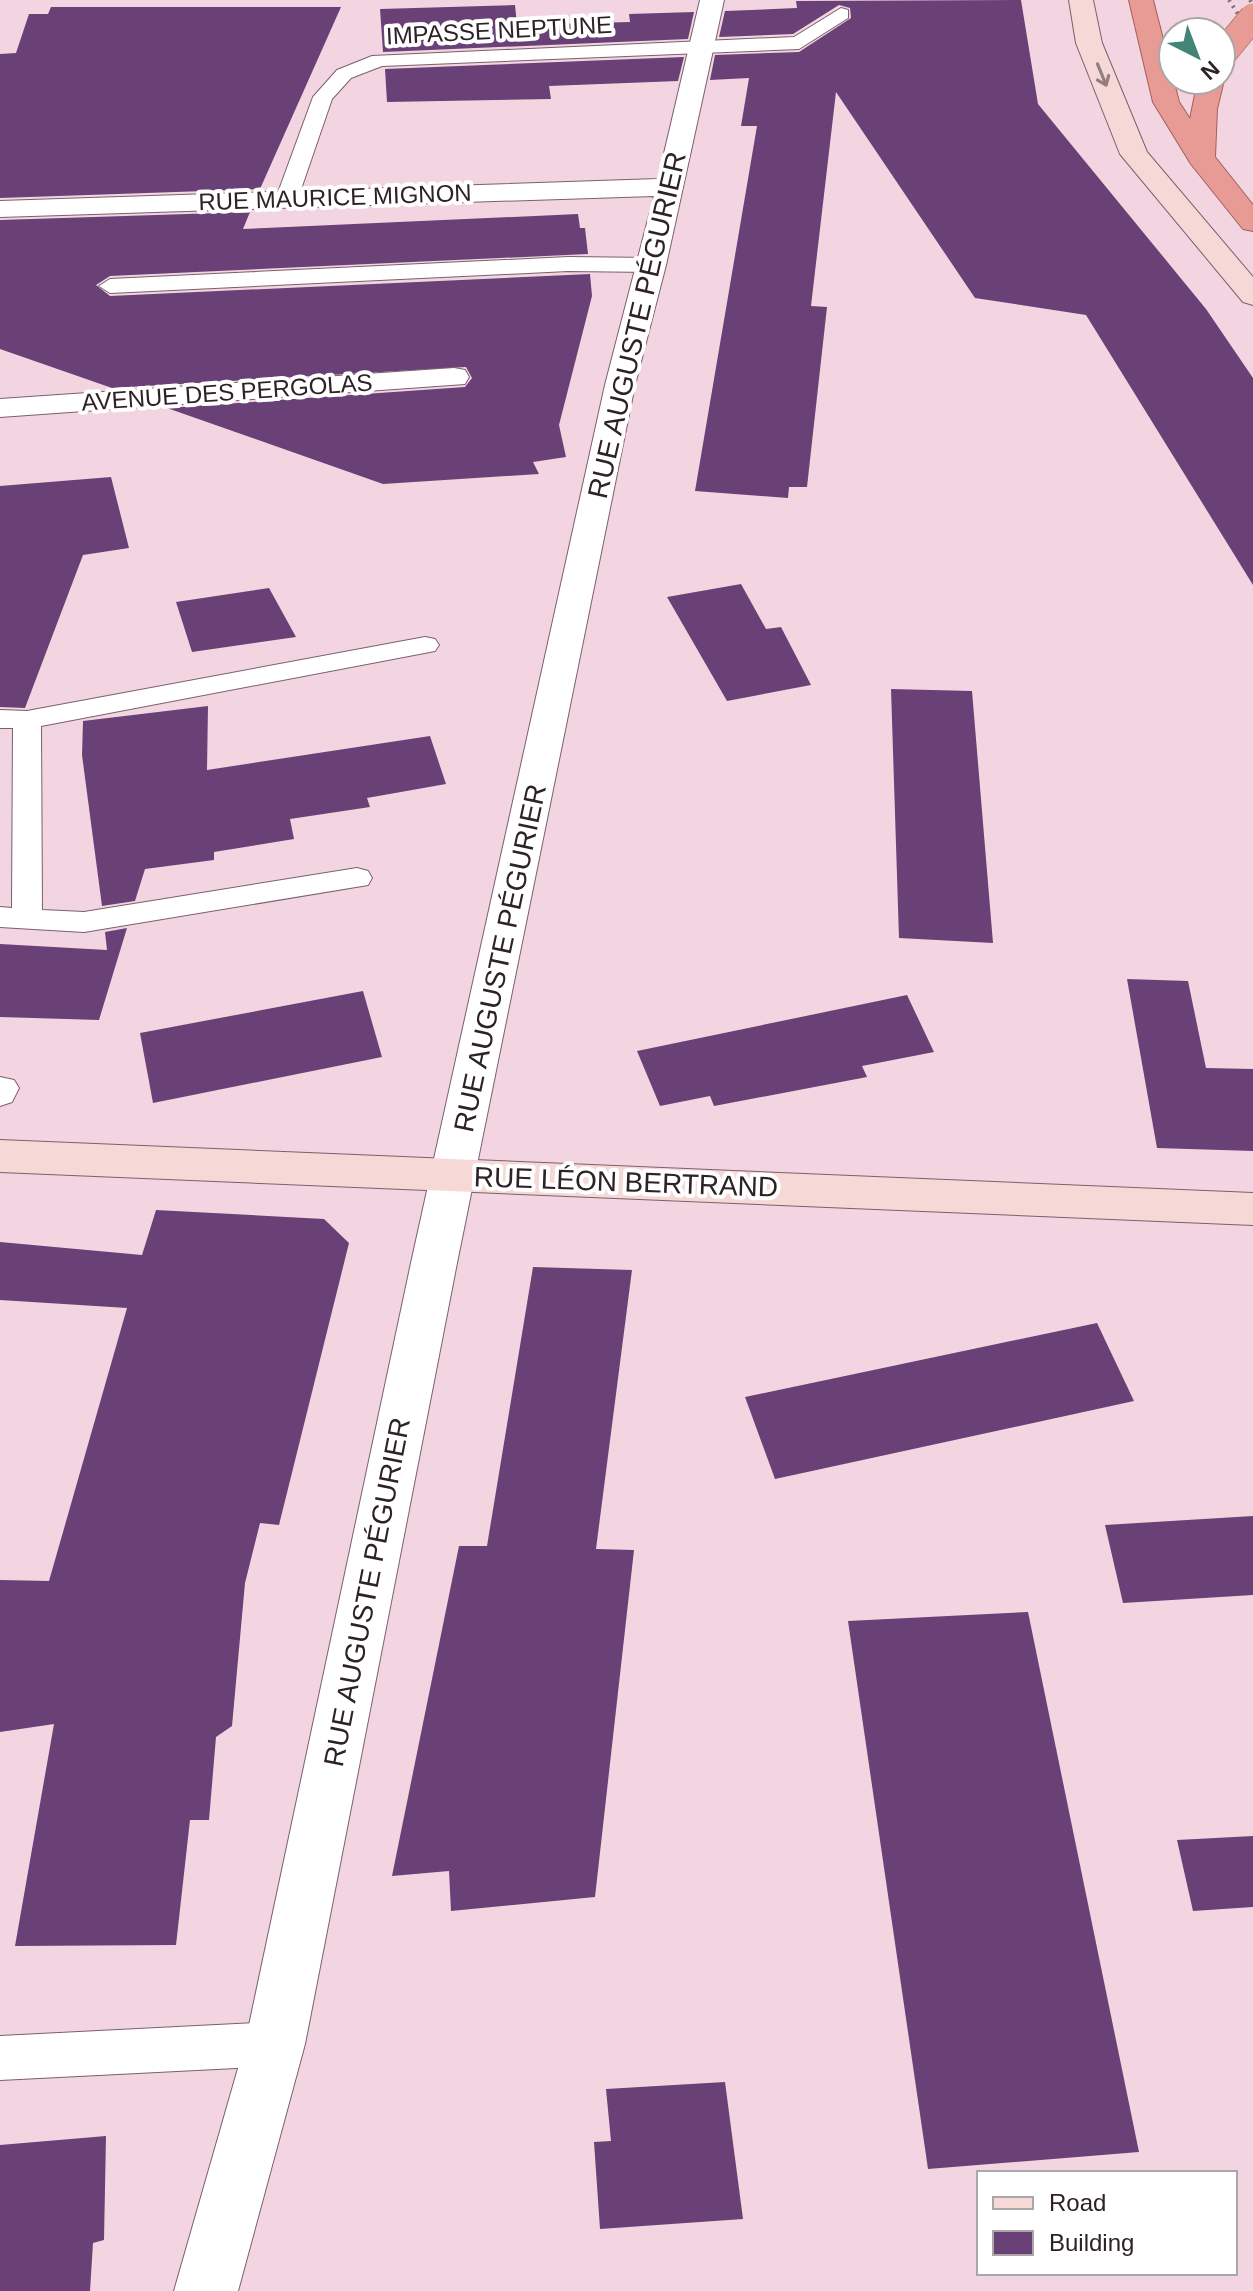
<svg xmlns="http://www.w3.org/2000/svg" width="1253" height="2291" font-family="Helvetica,sans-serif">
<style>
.building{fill:#694177}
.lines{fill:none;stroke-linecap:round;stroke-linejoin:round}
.service-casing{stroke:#7a606b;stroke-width:2}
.minor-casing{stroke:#7a606b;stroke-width:2}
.secondary-casing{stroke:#7a606b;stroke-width:2}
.trunk-casing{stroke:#a3605c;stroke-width:2}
.service{fill:#fff;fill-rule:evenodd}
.minor{fill:#fff;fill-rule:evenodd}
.secondary{fill:#f6d9d7;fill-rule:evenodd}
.trunk{fill:#e89a94;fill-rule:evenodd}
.rail{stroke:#806d75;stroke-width:4;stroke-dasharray:2 5;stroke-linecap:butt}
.trunk-bridge-casing{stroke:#a3605c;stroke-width:28;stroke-linecap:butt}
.trunk-bridge{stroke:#e89a94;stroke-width:27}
.oneway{stroke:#927e7e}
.labels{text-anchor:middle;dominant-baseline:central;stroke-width:8;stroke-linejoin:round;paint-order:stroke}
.far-street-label{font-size:24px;fill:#2d2226;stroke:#fff}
.street-label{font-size:28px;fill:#2d2226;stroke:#fff}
</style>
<rect width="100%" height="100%" fill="#f3d5e1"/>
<g class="building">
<polygon points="1021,0 1038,104 1206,309 1253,378 1253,585 1086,315 975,298 836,92 811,306 827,307 807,487 789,487 788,498 695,491 757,126 741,126 749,78 710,80 715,55 799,52 851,18 850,8 839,5 793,34 719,37 725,11 797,8 796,1"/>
<polygon points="515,5 517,25 630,22 629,14 694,12 688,39 383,52 380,9"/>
<polygon points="51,7 341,7 260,189 0,198 0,54 16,53 29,14 48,14"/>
<polygon points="684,57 678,81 549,86 551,99 387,102 385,69"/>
<polygon points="250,212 243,229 578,214 580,228 585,228 588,254 110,276 96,285 110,296 590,274 592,296 559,425 566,457 533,462 539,474 383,484 167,408 465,387 472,378 466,367 112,388 0,349 0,220"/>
<polygon points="111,477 129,548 83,555 25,708 0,707 0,486"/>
<polygon points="741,584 766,629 781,627 811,685 727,701 667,597"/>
<polygon points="269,588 296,637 192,652 176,602"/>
<polygon points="891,689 972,691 993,943 899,938"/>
<polygon points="208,706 207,770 430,736 446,784 367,798 370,807 290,819 294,839 214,852 214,860 145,869 135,901 102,906 82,755 83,721"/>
<polygon points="127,928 99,1020 0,1017 0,944 107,950 105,932"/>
<polygon points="1127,979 1188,981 1206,1068 1253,1069 1253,1151 1157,1148"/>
<polygon points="363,991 382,1057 153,1103 140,1033"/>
<polygon points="907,995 934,1052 862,1066 867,1077 714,1106 710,1096 660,1106 637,1051"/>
<polygon points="156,1210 324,1219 349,1243 279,1525 260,1523 245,1583 232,1726 216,1737 209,1820 190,1820 176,1945 15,1946 54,1724 0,1732 0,1580 49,1581 127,1308 0,1300 0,1242 142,1255"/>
<polygon points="533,1267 632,1270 596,1549 634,1550 595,1897 451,1911 449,1871 392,1876 459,1546 487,1546"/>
<polygon points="1097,1323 1134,1401 775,1479 745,1397"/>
<polygon points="1253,1516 1253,1595 1123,1603 1105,1525"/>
<polygon points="1028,1612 1139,2152 928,2169 848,1621"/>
<polygon points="1253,1836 1253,1907 1193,1911 1177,1840"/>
<polygon points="725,2082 743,2219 600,2229 594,2142 611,2141 606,2089"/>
<polygon points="106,2136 104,2240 93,2243 90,2291 0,2291 0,2145"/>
</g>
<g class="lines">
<g class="service-casing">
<g id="service">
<polygon points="841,8 848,10 848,18 799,49 382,66 351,78 332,99 298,198 287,204 276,198 313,97 337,70 372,56 794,37"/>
<polygon points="568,257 652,258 663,265 652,272 568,271 110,293 99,286 110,279"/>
<polygon points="425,637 435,639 439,645 435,651 41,726 42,910 84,912 357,868 368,871 372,878 368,885 84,932 0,927 0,907 12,908 13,728 0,728 0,710 27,711"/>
<polygon points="0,1077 14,1080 19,1088 12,1102 0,1106"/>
<polygon points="275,2022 291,2029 298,2044 291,2059 275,2066 0,2080 0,2036"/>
</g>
</g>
<g class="minor-casing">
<g id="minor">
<polygon points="700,0 724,0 666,265 635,385 457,1263 305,2044 238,2291 174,2291 245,2044 411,1263 605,385 654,196 0,217 0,201 658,179"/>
<polygon points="454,368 465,370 469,377 465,384 0,417 0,399"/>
</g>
</g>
<g class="secondary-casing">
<g id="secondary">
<polygon points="1069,0 1093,0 1102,43 1147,152 1253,277 1253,305 1243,302 1120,154 1076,43"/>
<polygon points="0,1140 1253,1193 1253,1225 0,1172"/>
</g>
</g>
<g class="trunk-casing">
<polygon id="trunk" points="1129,0 1153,0 1179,102 1190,119 1198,80 1221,80 1221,76 1224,80 1217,109 1215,157 1253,205 1253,231 1243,229 1191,164 1153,102"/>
</g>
<use href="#service" class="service"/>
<use href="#minor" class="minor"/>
<use href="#secondary" class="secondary"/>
<use href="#trunk" class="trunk"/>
<g class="rail">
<polyline points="1229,0 1253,38"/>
<polyline points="1250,0 1253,5"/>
</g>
<g class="trunk-bridge-casing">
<polyline id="trunk-bridge" points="1221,56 1253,17"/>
</g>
<use href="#trunk-bridge" class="trunk-bridge"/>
</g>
<defs><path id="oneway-shaft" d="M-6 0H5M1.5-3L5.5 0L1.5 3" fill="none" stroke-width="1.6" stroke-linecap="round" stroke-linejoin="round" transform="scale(2)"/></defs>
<use class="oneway" href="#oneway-shaft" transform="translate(1102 75) rotate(68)"/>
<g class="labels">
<g class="far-street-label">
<text transform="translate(499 30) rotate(-3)">IMPASSE NEPTUNE</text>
<text transform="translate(335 197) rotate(-2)">RUE MAURICE MIGNON</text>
<text transform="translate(227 392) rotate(-4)">AVENUE DES PERGOLAS</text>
</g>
<g class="street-label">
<text transform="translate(637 325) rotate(-77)">RUE AUGUSTE PÉGURIER</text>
<text transform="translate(500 958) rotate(-78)">RUE AUGUSTE PÉGURIER</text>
<text transform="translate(626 1182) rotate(2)">RUE LÉON BERTRAND</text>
<text transform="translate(367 1592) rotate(-79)">RUE AUGUSTE PÉGURIER</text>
</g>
</g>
<rect x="977" y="2171" width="260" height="104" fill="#ffffff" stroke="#aba7a8" stroke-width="2"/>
<rect x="993" y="2197" width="40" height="12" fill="#f6d9d7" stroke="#aba7a8" stroke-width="2"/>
<text x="1049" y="2211" font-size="24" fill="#2d2226">Road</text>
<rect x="993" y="2231" width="40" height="24" fill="#694177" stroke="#aba7a8" stroke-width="2"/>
<text x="1049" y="2251" font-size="24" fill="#2d2226">Building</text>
<g transform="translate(1197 56) rotate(138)"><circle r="38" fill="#ffffff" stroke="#aba7a8" stroke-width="2"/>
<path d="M0-6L14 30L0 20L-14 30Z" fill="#428578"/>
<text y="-12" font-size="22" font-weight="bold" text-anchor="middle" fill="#2d2226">N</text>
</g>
</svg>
